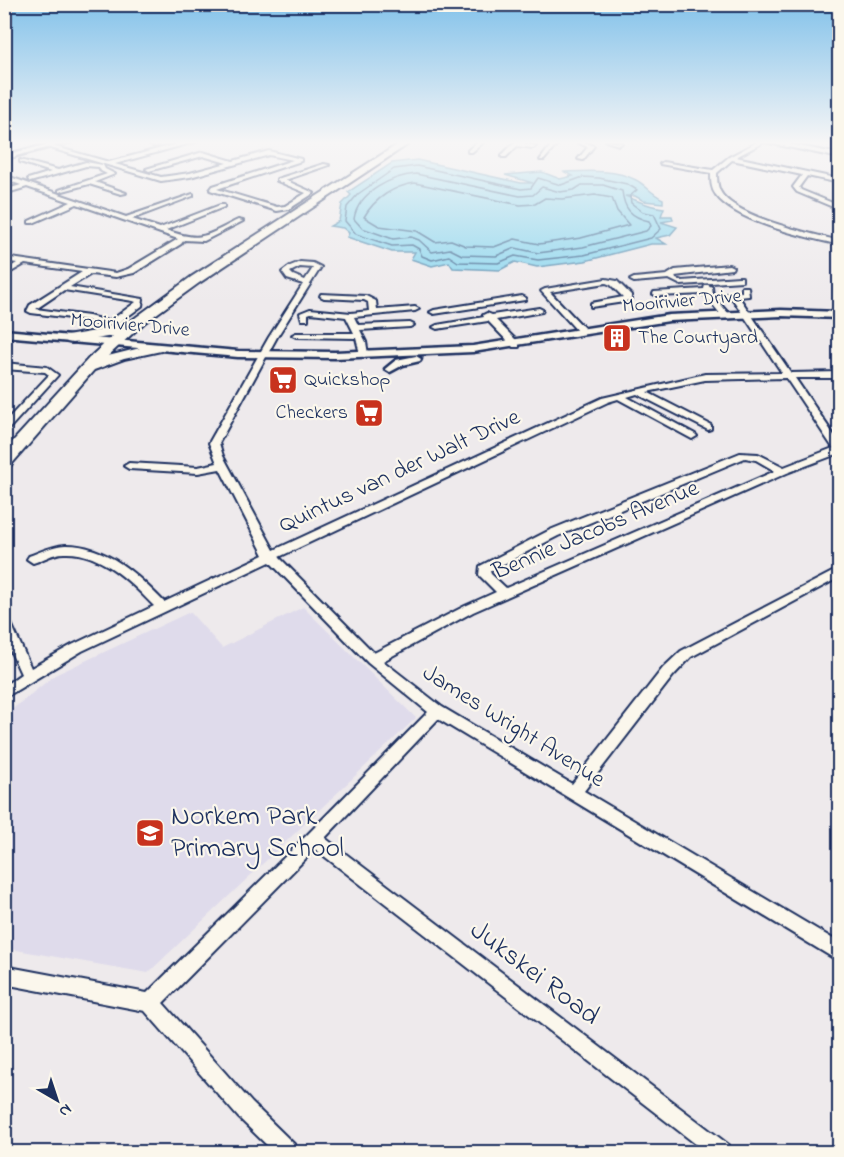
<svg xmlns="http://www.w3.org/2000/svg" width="844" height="1157" font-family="'Indie Flower',sans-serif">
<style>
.built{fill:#dfdbeb}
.water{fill:#8dd6ee;stroke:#5f93b4;stroke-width:1.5}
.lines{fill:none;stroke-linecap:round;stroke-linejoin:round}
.shore{stroke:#497298;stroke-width:1.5}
.minor-casing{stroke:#1b2f5e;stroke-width:4}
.tertiary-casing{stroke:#1b2f5e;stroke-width:5}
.primary-casing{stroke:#1b2f5e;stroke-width:4}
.minor{fill:#fbf7ec;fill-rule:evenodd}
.tertiary{fill:#fbf7ec;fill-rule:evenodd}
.primary{fill:#fbf7ec;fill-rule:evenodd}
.labels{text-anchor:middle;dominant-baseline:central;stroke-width:4.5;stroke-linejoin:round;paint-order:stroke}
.far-street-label{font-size:20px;fill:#1b2f5e;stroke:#fbf7ec}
.far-poi-label{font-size:20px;fill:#1b2f5e;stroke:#fbf7ec;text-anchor:start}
.street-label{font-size:24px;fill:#1b2f5e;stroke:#fbf7ec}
.near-poi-label{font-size:28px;fill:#1b2f5e;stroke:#fbf7ec;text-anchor:start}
.near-street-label{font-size:28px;fill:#1b2f5e;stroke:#fbf7ec}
</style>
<rect width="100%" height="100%" fill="#eeeaec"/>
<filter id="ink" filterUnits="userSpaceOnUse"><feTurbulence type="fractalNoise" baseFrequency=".0167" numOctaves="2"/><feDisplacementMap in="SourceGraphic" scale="12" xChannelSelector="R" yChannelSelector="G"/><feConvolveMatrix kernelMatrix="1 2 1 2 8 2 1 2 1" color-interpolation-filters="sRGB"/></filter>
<g filter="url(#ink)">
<polygon class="built" points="303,607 416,718 148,973 5,948 5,715 55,675 190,612 222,648"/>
<path class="water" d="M417,160l104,23h12l-28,-8 37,-3 18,7 13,-3 -8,-4c23,-1 51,-3 71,8 10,5 14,13 27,19v4l-19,-2 -9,-5h-10c13,5 24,11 39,12l-3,8h11l1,4 -12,2 16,5 -7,8 -14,3 10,6h-15l-66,17 -48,6 -22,-5 -15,8 -47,-2 -4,-6 -17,4 -21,-7 4,-7h-23l-45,-15 2,-4 -6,-5 -13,-2 9,-5 3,-17 9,-9 -3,-3 44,-29z"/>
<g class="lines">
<g class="shore">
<polygon points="417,166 521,189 531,188 538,178 561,185 583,177 599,178 627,184 637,190 630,196 631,203 643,212 654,214 661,229 651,238 584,255 538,260 515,256 498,263 458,262 449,256 432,260 422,256 419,249 412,245 392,246 356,234 345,221 347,207 358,194 394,169"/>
<path d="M416,174l104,22 13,-1 9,-8 18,5 14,-2 8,-5h21l19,6c2,18 9,26 27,30l2,5 -5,5 -63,16 -45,6 -23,-5 -19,8 -34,-1 -12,-6 -18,3 -13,-12 -8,-3 -18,2 -31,-11 -8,-9c4,-27 38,-43 62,-45z"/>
<path d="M415,183l105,22 15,-1 10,-6 17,1 33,-4 17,3 5,13 12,14 -48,13 -42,6 -24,-5 -21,8 -28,-1 -15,-6 -16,2 -18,-11 -38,-5 -15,-9c11,-19 30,-31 51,-34z"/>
</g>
<g class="minor-casing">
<g id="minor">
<polygon points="141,141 149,141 158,145 155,147"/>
<polygon points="188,141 198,141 115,164 161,177 190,173 227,163 203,156 149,171 146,169 203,152 233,161 269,151 301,159 301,161 217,189 277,207 285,206 306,193 277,181 277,179 324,164 329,165 285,180 314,193 289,209 277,211 210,190 213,186 293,160 269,155 190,177 161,181 44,146 49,145 109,162"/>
<polygon points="479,141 485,141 472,152 468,152 468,150"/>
<polygon points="516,141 536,146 533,148 517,146 506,157 502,157 502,155"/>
<polygon points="554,141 560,141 544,160 540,160"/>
<polygon points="574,141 582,141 594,146 583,160 578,159 588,147"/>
<polygon points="606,141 622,143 619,145"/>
<path d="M759,141h15l66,13v4l-76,-16 -28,15 104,22v4l-33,-7 -8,11 2,3 39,16v4l-43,-18 -4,-5 9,-12 -70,-15 -15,13c0,6 0,12 3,18 13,26 92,43 120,50v4c-34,-8 -103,-22 -124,-50 -5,-6 -5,-14 -5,-22l-51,-9 3,-2 50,8 16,-13z"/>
<polygon points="4,149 16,154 17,155 14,157 4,153"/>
<polygon points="20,160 58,170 86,162 103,165 105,169 115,174 95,182 126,193 121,194 89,184 59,192 59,190 107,174 101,171 99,167 86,166 30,182 28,179 51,172 20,162"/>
<path d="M4,175l122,42 67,-23v2l-61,23 28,9 60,-23h4v2l-58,23c36,13 39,6 72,-10l5,1 -39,20 -20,-1 -3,4 -47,29 -18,4 -25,-3 -21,13 73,12 -1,7 -22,16 -13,3h-9l-11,-5 -56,-7 -4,-2 3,-6 52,-33 -57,-8 -21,12v-5l13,-8 -13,-2v-4l112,16 12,-4 50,-30 -101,-35 -44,19h-4v-2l42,-19 -44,-15 -23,7v-4l17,-5 -17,-6zM64,290l69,11 3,1 -22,16 -7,3 -18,-5 -53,-7z"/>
<path d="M300,262l13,1 8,4 -44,70 -58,106 4,13 51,94 328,-152 103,-24 77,-1 -50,-75 -15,2 12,14 -4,2h-3l-18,-22 -47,2 -4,-2 1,-2 50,-3 1,-4h3l4,2 1,9 29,-4v-5h6l1,9 -10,1 52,76 49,-1v6h-45l45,66v9l-53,20 -314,139 -90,49 59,46 130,77 91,-116 18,-17 159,-83v9l-149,80 -18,19 -89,115 256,152v19l-402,-243 -113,119 404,307 3,7h-26l-391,-303 -152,154 89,100 43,42 3,7h-24l-36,-35 -93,-106 -141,-27v-18l143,27 161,-159 120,-122 -60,-49 -98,-101 -188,89 -78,47v-12l17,-12 -17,-37v-20l6,4 21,47 41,-23 82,-39c-23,-24 -54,-55 -90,-53 -11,0 -21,7 -31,10l-6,-4 2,-3c11,-4 23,-10 36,-11 40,-1 73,30 99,57l100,-47 -44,-86 -22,4 -69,-4 -5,-3 5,-3 69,4 19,-4 -8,-20 60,-106 34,-53 -16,-5 -5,-7 8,-6zM300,267l13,1 -8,12 -12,-5 -3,-3zM786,378l47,70 -49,19 -26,-13 -18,-1 -190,77 -70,36 -1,9 17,17 -31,14 -91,47 -95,-96 329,-155 10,-3 74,40 5,-3 -2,-2 -68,-37 10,-3 71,36 3,-1v-4l-64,-33 58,-12zM745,458l11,2 19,11 -269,117 -15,-14 -1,-3 68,-35z"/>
<polygon points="729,265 733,267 732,269 675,276 676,279 682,281 739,277 742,277 742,281 681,285 669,279 634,282 630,280 634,278 667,275 675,270"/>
<polygon points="606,279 617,281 631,295 631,299 624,302 591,307 591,303 623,297 611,285 606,283 550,292 586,330 586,334 580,334 541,291 545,289"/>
<polygon points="321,294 366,296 376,301 377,310 415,307 419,309 415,311 354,317 358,325 410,323 414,325 410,327 360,330 366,342 368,354 364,357 360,354 356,338 296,337 292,335 296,333 354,333 346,317 311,313 308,314 308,320 302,320 300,313 310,309 351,313 369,311 368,302 364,300 324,298 320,296"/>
<polygon points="522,296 526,298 525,300 434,314 430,312 434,310"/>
<polygon points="539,308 543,310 542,312 496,320 519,343 519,347 513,347 488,321 437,329 433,327 437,325 484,317 483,315 487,313 492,315"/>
<polygon points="4,363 47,367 58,375 7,431 4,432 4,423 49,375 45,372 4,369"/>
</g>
</g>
<g class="tertiary-casing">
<g id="tertiary">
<polygon points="62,141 74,141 4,159 4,155"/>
<polygon points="781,310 840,312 840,318 781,316 669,321 473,352 335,358 238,357 4,336 4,330 238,351 335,352 473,346 669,315"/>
<polygon points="416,356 421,359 420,361 403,365 390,372 385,369 396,360"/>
</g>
</g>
<g class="primary-casing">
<polygon id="primary" points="403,141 413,141 199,283 144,323 108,356 156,344 163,348 161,351 124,359 94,370 10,466 4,467 4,451 89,358 113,336 72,343 67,342 65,339 67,336 124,326 191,277"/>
</g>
<use href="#minor" class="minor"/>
<use href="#tertiary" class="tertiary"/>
<use href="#primary" class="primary"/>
</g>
</g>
<linearGradient id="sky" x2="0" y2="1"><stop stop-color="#83c2ea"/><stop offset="0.47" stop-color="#f7f6f6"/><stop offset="1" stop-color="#f7f6f6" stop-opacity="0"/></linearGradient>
<rect width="844" height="303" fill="url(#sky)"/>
<defs>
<g id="building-square" transform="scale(1.5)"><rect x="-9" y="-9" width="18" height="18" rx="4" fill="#c8321e" stroke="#fbf7ec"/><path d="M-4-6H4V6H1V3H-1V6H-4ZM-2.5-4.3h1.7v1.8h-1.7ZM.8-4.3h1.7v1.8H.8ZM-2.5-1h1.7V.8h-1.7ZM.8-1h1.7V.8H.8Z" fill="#fff"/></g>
<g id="supermarket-square" transform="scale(1.5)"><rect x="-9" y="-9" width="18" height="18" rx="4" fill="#c8321e" stroke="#fbf7ec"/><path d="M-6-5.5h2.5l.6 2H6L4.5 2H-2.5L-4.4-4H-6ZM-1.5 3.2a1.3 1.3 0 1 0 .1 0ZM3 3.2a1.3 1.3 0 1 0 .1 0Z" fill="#fff"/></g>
<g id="school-square" transform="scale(1.5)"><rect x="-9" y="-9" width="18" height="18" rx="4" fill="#c8321e" stroke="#fbf7ec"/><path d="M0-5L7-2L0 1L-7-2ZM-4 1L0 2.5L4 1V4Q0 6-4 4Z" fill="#fff"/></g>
</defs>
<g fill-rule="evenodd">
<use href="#building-square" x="617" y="338"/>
<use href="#supermarket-square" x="283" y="380"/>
<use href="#supermarket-square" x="369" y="413"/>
<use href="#school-square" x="150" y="833"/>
</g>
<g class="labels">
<g class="far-street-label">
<text transform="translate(682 302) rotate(-5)">Mooirivier Drive</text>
<text transform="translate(130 326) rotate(5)">Mooirivier Drive</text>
</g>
<g class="far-poi-label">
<text x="638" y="338">The Courtyard</text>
<text x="304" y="380">Quickshop</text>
<text x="348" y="413" text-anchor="end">Checkers</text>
</g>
<g class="street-label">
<text transform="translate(400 472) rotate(-25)">Quintus van der Walt Drive</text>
<text transform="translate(596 531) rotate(-23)">Bennie Jacobs Avenue</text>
<text transform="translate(513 727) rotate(32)">James Wright Avenue</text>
</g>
<g class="near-poi-label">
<text x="171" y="817">Norkem Park<tspan x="171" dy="32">Primary School</tspan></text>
</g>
<g class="near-street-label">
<text transform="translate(534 974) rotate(37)">Jukskei Road</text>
</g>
</g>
<rect width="844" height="1157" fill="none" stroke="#fbf7ec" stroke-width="24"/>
<rect x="12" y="12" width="820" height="1133" fill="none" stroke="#1b2f5e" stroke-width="2" filter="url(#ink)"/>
<g transform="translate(57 1100) rotate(141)" stroke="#fbf7ec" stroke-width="4.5" paint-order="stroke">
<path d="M0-4.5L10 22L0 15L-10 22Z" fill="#1b2f5e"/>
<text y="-9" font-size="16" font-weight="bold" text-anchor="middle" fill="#1b2f5e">N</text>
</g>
</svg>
